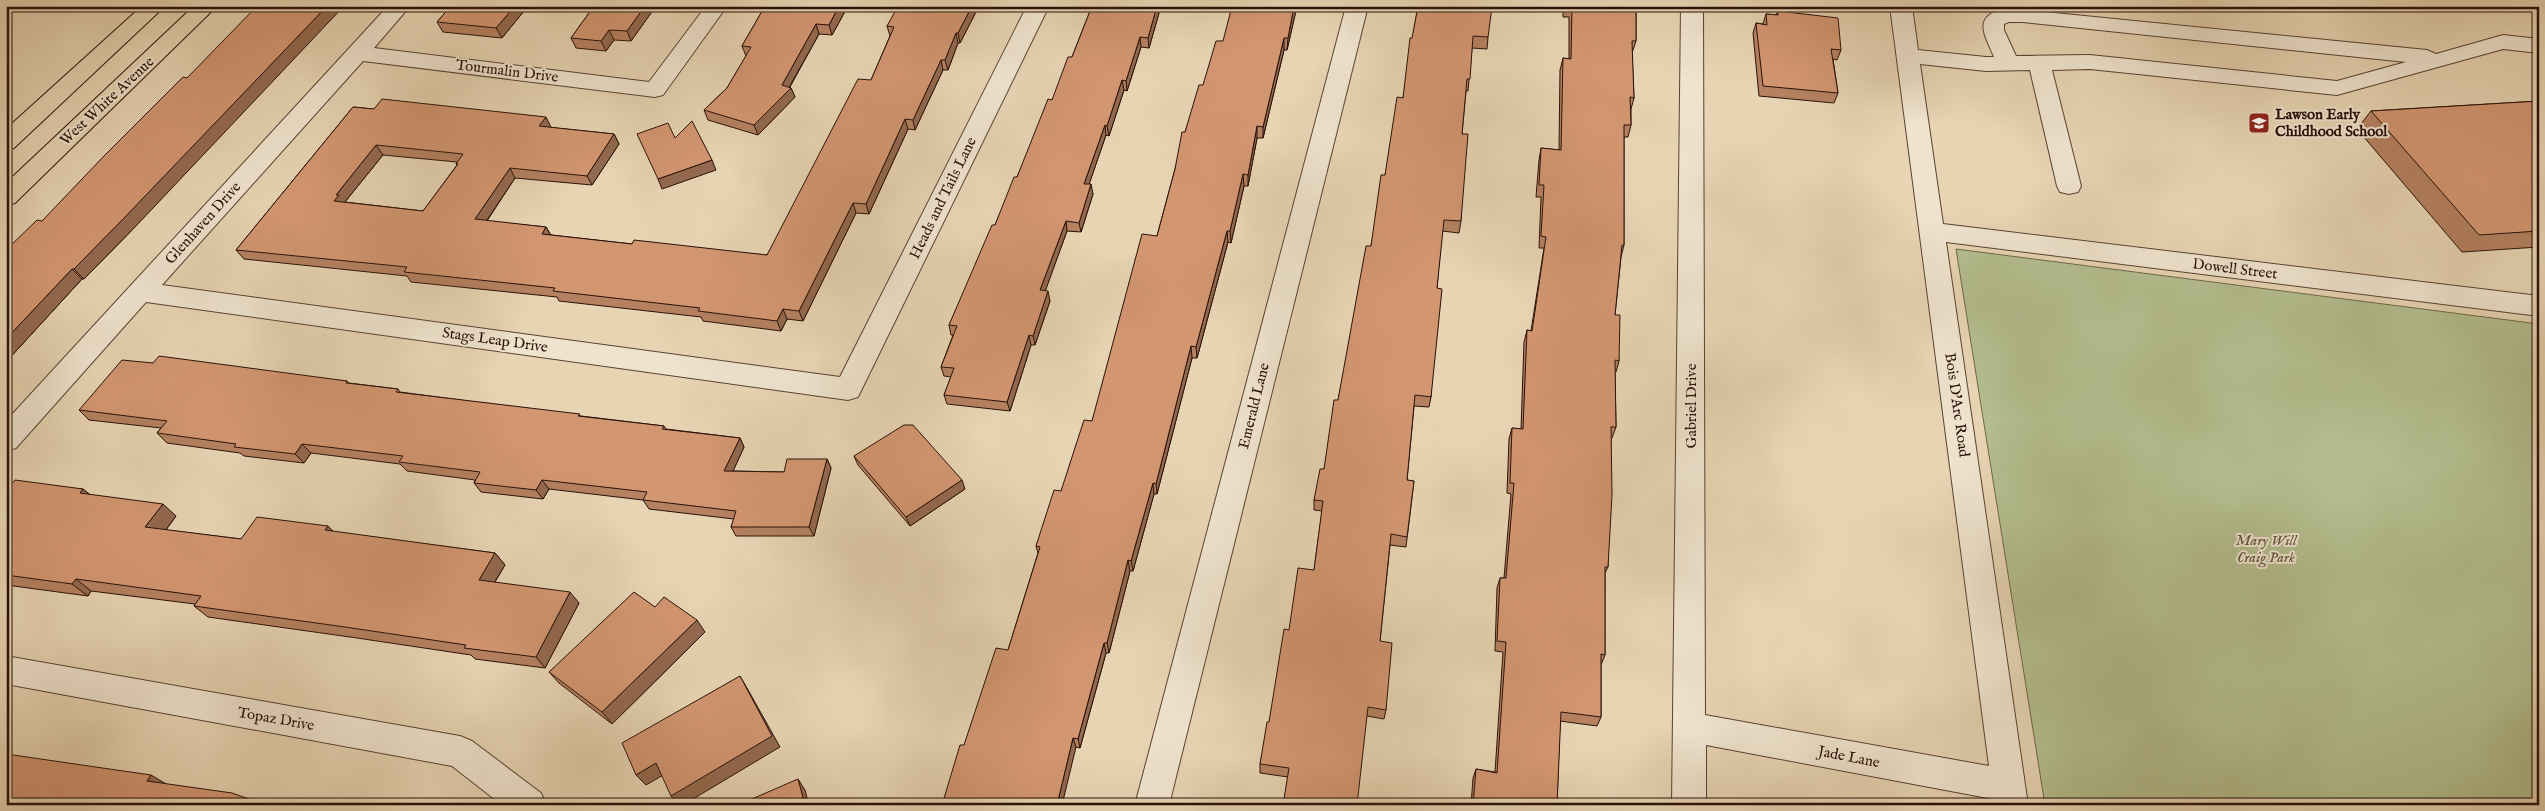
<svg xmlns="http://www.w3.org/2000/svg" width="2545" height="811" font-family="'IM FELL English',serif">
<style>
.green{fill:#b3bd8e;stroke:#6e674b}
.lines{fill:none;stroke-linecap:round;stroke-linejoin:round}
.minor-casing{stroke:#584233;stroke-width:2}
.major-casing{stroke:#291108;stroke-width:2}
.minor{fill:#efe3ce;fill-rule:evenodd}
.major{fill:#e7d4b3;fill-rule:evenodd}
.wall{fill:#b58161;stroke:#291108;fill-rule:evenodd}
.shaded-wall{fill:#93694f;stroke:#291108}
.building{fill:#d29671;stroke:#291108;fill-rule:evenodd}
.labels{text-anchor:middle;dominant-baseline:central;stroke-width:4;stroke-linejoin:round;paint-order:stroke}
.street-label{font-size:15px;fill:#291108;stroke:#efe3ce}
.poi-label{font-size:15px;font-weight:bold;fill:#291108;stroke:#efe3ce;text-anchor:start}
.park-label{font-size:15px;font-style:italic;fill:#594d37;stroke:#efe3ce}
</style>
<rect width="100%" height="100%" fill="#e7d4b3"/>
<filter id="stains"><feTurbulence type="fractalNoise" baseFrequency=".004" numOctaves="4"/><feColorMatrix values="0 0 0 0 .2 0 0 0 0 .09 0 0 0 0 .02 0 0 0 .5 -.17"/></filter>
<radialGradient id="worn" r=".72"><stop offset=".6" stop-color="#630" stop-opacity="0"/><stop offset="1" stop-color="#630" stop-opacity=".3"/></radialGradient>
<polygon class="green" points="1956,249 2539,324 2539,805 2045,805"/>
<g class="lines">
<g class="minor-casing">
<g id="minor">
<polygon points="388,6 410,6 374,48 649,82 706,6 727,6 663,95 655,97 363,61 162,285 840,377 1027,6 1049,6 858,397 848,400 146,302 16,448 6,451 6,421"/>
<polygon points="1346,6 1368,6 1169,805 1135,805"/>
<path d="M1681,6h22l2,709 284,51 -99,-760h22l6,44 68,7h8c-10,-24 -22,-40 11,-49l422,42 9,4 67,-19 36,4v14l-36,-4 -166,46 -247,-26 -38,1 29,116 -3,6 -9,2 -9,-2 -3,-6 -27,-116 -44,1 -66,-7 23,160 596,72v20l-593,-74 82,563h-34l-1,-6 -287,-54v60h-34zM2009,22h14l383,40 -69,19 -247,-26 -74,1 -12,-26v-6z"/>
<polygon points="6,656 460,736 472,741 541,793 546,805 502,805 452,766 6,684"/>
</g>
</g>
<g class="major-casing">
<g id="major">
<polygon points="142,6 165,6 14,148 6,150 6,129"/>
<polygon points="194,6 217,6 15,203 6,205 6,183"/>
</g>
</g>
<use href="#minor" class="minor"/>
<use href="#major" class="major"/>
</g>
<g class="wall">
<polygon points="451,6 528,6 502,38 443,32 437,22"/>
<polygon points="594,6 656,6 631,41 614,40 606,51 576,48 571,38"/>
<polygon points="765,6 848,6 832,35 819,34 790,87 791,88 795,97 758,135 708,120 704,110 727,88 746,56 742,46"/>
<path d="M979,6l-19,37h-2l-10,27h-5l-28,60 -7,-1 -39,85 -13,-1 -53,108 -16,-2 -6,12 -78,-10 -2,-4 -142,-16 -2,-4 -146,-15 -4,-6 -163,-17 -8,-9 117,-143 261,27 5,10 -27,41 -77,-7 -28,43 59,6 5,8 81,9 135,11 104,-175 19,-44 -3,-10zM383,155l74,7 -1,2 1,1 -34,46 -78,-9z"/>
<polygon points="1092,6 1161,6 1149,48 1141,47 1127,91 1124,90 1109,136 1106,135 1089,184 1093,194 1081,232 1067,231 1045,291 1050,301 1035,345 1031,345 1010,411 947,404 944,395 951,377 944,376 941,367 953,335 951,335 949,325 1072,57"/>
<polygon points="1297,6 1287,50 1284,50 1263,138 1257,138 1248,186 1244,186 1231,243 1228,242 1197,358 1192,358 1157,494 1154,494 1133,571 1130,571 1109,653 1106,653 1080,748 1076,747 964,745 1008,650 1038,553 1036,546 1061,491 1092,421 1157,236 1185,132 1203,85 1223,41"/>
<polygon points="1418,6 1488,37 1487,49 1472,48 1468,91 1466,91 1462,134 1461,221 1459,233 1442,231 1437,288 1431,397 1429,407 1414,406 1407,480 1414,481 1406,547 1390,545 1380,641 1386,710 1384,719 1367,716 1288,777 1260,773 1260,764 1289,630 1314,570 1322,511 1314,510 1314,500 1324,469 1338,400 1371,246 1385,175 1403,98"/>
<polygon points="1563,6 1636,6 1636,41 1632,53 1634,98 1631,109 1631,125 1628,137 1624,137 1624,245 1621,257 1615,315 1619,361 1616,372 1615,372 1616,427 1612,438 1611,438 1608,567 1605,573 1605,655 1601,665 1601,717 1597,726 1560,721 1557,805 1471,805 1473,778 1476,769 1495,772 1503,652 1495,651 1497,588 1500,578 1504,578 1511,494 1507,493 1509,439 1512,428 1521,429 1524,342 1527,330 1531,331 1544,248 1539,248 1541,197 1536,197 1539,160 1541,148 1559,150 1560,70 1563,58 1569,59 1569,17 1563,17"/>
<polygon points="1778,11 1841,50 1837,60 1833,59 1838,93 1834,103 1759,96 1753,33 1756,23 1763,24 1766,14 1776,15"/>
<polygon points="2539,101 2539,247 2462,252 2357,129 2371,111"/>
<polygon points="42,221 136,226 84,279 82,279 6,362 6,250"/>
<polygon points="153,363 347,381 349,383 398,389 400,392 581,416 664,426 666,429 740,438 744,447 733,471 784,472 827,459 831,468 814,536 736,536 731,527 734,519 649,509 643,500 549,489 543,499 481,492 474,483 475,480 407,471 400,464 311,453 304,463 244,456 240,453 167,443 157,433 161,428 89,420 79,410"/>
<polygon points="854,456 965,489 910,526 858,465"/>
<polygon points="83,489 90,495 176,516 166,530 241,539 328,526 334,532 495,553 505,565 495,582 579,603 545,668 475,659 471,655 357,638 208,617 194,606 195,604 91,591 88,596 6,585 6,490"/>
<polygon points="655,607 705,632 612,724 559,683 549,672"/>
</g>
<g class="shaded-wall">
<polygon points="327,6 344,6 136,226 84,279 74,269"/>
<polygon points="515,6 528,6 502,38 496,28"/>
<polygon points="645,6 656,6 631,41 627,31"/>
<polygon points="839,6 848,6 832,35 829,25"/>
<polygon points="972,6 979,6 960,43 958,33"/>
<polygon points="1157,6 1161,6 1149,48 1148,38"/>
<polygon points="1294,6 1297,6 1287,50 1288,38"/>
<polygon points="816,24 819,34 787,91 791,88 795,97 758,135 754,125 782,85"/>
<polygon points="609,30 614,40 606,51 601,41"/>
<polygon points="956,33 958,43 948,70 945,60"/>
<polygon points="1140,37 1141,47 1127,91 1126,81"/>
<polygon points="1284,38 1284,50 1263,138 1263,127"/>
<polygon points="941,60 943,70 915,130 913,120"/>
<polygon points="1122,80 1124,90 1109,136 1107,126"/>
<polygon points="546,117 551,127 544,136 539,126"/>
<polygon points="905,119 908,129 869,214 866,204"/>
<polygon points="1105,125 1106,135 1086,193 1084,184"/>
<polygon points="1257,126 1257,138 1248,186 1248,175"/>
<polygon points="614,134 619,144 592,185 587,176"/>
<polygon points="376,145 383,155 344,203 334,201 336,195"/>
<polygon points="712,160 716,170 662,189 658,179"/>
<polygon points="510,168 515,178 481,229 475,219"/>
<polygon points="1243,174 1244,186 1231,243 1230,231"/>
<polygon points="1091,184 1093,194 1081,232 1079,223"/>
<polygon points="853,203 856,213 803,321 799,311"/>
<polygon points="1066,221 1067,231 1042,300 1040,290"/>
<polygon points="546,227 552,237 542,234"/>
<polygon points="1227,231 1228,242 1197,358 1196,347"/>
<polygon points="72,269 82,279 6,362 6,339"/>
<polygon points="1048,291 1050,301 1035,345 1033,336"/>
<polygon points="783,309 787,319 781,331 777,321"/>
<polygon points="1029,335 1031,345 1010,411 1007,402"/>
<polygon points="1191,346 1192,358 1157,494 1156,484"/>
<polygon points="740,438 744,447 729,480 724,471"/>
<polygon points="302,444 311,453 304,463 295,454"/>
<polygon points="827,459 831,468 814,536 809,527"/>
<polygon points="542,480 549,489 543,499 536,490"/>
<polygon points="962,480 965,489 910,526 906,517"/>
<polygon points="1153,483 1154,494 1133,571 1131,561"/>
<polygon points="83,489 98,501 80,493"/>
<polygon points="163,504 176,516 159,539 145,527"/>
<polygon points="328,526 339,538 325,530"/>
<polygon points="495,553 505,565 489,591 479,580"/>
<polygon points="1128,560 1130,571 1109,653 1107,643"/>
<polygon points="76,579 91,591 88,596 72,584"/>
<polygon points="570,592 579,603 545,668 536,657"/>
<polygon points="697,620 705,632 612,724 602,712"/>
<polygon points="1104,643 1106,653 1080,748 1078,739"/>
<polygon points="740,676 747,688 780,747 683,805 679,805 671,796"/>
<polygon points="1073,738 1076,747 1062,805 1057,805"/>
<polygon points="656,763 665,774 646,785 636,775"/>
<polygon points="151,775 168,785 147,781"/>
<polygon points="798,779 805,790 809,805 805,805"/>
</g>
<g class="building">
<polygon points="257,6 327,6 126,216 74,269 72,269 6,339 6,250 37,220 42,221 103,157 183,77 187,78"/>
<polygon points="451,6 515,6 496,28 437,22"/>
<polygon points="594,6 645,6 627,31 609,30 601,41 571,38"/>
<polygon points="765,6 839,6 829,25 816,24 782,85 791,88 754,125 704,110 727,88 751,47 742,46"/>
<path d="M898,6h74l-14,27h-2l-11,27h-4l-28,60 -8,-1 -39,85 -13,-1 -54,108 -16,-2 -6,12 -79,-10 2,-3 -147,-17 2,-3 -151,-16 3,-5 -171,-17 117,-143 21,2 8,-10 164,18 -7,9 75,8 -27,42 -77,-8 -35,51 71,8 -4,7 90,10 2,-4 133,15 91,-176 13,1 23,-53 -7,-1zM376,145l87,9 -7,10h2l-35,47 -89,-10 5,-6h-3z"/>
<polygon points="1092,6 1157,6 1148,38 1140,37 1126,81 1122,80 1107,126 1105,125 1084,184 1091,184 1079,223 1066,221 1040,290 1048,291 1033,336 1029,335 1007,402 944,395 954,368 941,367 957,326 949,325 992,225 995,225 1014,177 1017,177 1048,99 1052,100 1068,57 1072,57"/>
<polygon points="1232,6 1294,6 1288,38 1284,38 1263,127 1257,126 1248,175 1243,174 1230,231 1227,231 1196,347 1191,346 1156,484 1153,483 1131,561 1128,560 1107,643 1104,643 1078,739 1073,738 1057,805 942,805 960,745 964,745 996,648 1008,650 1040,547 1036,546 1054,490 1061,491 1084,420 1092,421 1142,234 1157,236 1175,169 1182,132 1185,132 1199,85 1203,85 1216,41 1223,41"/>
<polygon points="1418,6 1492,7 1488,37 1473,36 1470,79 1467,79 1462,134 1468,134 1461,221 1444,220 1437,288 1442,289 1431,397 1415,395 1407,480 1414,481 1407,537 1391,534 1380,641 1392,643 1386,710 1368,707 1357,805 1283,805 1289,768 1260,764 1267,722 1269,722 1284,629 1289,630 1298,568 1314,570 1323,501 1314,500 1320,469 1324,469 1334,400 1338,400 1366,246 1371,246 1381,175 1385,175 1397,97 1403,98 1410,38 1412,38"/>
<polygon points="1572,6 1636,6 1636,41 1632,41 1634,98 1630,97 1631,125 1624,125 1624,245 1622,245 1615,315 1620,315 1619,361 1615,360 1616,427 1611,427 1612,495 1608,567 1605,567 1605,655 1601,654 1601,717 1561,712 1557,805 1473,805 1476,769 1497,773 1506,642 1497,641 1500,578 1506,578 1514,483 1510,483 1512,428 1523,429 1527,330 1532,331 1546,237 1541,236 1544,185 1539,185 1541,148 1561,150 1563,58 1571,59"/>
<polygon points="1778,11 1838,18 1841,50 1831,49 1838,93 1763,86 1756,23 1767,25 1766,14 1778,15"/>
<polygon points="2539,101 2539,231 2479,235 2371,111"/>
<polygon points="692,121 712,160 658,179 637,134 668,123 675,138"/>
<polygon points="159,356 347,381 346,383 398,389 396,392 580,414 578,416 664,426 662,429 740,438 724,471 784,472 787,459 827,459 809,527 731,527 736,511 643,500 647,492 542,480 536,490 474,483 480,472 399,462 403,456 302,444 295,454 234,447 236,444 157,433 167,421 79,410 122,360 153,363"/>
<polygon points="904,425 913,425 962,480 906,517 854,456"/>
<polygon points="15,480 83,489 80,493 163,504 145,527 241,539 257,517 328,526 325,530 495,553 479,580 570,592 536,657 464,648 466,645 345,627 194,606 201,596 76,579 72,584 6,575 6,490"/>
<polygon points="634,592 655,607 664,597 697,620 602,712 549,672"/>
<polygon points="740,676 772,736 671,796 656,763 636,775 622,743"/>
<polygon points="6,754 151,775 147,781 232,793 266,805 6,805"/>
<polygon points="798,779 805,805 738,805"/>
<polygon points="1788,802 1804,805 1788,805"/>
</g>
<defs>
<g id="school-square" transform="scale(1.125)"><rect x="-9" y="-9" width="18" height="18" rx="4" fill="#8f2418" stroke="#efe3ce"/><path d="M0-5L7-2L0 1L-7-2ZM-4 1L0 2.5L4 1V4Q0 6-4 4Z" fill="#fff"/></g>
</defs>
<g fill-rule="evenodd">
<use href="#school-square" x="2259" y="123"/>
</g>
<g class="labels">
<g class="street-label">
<text transform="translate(507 71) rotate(7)">Tourmalin Drive</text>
<text transform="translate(107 101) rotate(-43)">West White Avenue</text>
<text transform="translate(943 198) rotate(-64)">Heads and Tails Lane</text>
<text transform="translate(203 223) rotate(-48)">Glenhaven Drive</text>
<text transform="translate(2235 269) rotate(7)">Dowell Street</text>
<text transform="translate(495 340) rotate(8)">Stags Leap Drive</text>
<text transform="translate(1957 405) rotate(82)">Bois D'Arc Road</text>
<text transform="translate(1254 406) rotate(-76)">Emerald Lane</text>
<text transform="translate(1691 406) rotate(-90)">Gabriel Drive</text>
<text transform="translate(276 719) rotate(10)">Topaz Drive</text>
<text transform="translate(1849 757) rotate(11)">Jade Lane</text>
</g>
<g class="poi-label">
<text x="2275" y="114">Lawson Early<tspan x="2275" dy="17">Childhood School</tspan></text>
</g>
<g class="park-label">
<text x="2266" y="540">Mary Will<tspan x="2266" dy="17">Craig Park</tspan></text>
</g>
</g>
<rect width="2545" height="811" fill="none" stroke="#e7d4b3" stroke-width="25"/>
<rect x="8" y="8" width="2530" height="796" fill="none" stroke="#291108" stroke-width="2.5"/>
<rect x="12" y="12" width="2520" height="786" fill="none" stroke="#291108"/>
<rect width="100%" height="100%" filter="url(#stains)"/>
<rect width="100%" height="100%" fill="url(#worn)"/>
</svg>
